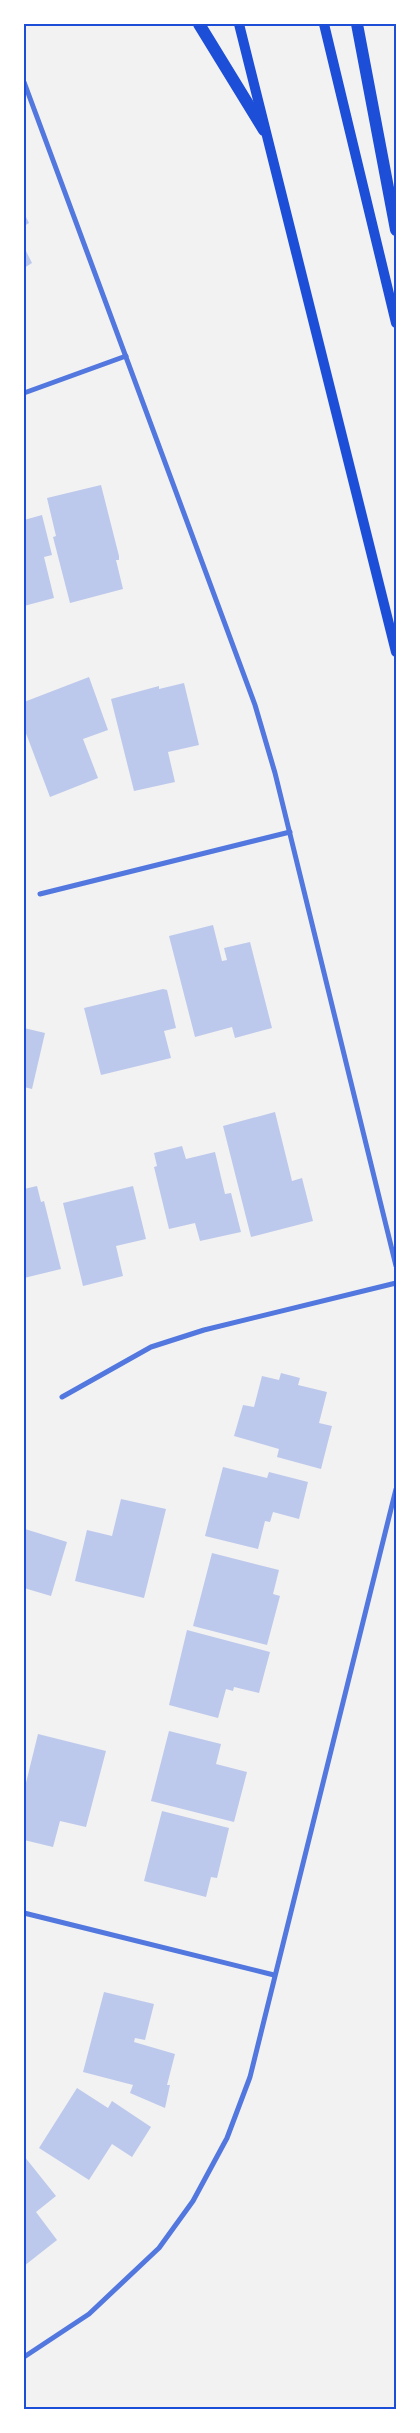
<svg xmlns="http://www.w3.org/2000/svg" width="420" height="2433" font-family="'Zilla Slab',serif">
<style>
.building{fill:#bdc9ec}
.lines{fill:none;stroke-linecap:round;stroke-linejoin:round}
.minor{stroke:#5277de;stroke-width:5}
.secondary{stroke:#1d4ed8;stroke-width:10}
.primary{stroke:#1d4ed8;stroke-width:12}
.neatline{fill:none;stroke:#1d4ed8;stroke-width:2}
</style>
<rect width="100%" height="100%" fill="#f2f2f2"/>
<g class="building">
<polygon points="24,213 29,223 24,226"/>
<polygon points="24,247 32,263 24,268"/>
<polygon points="101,485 119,556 119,560 116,560 123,589 70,603 53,537 56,536 47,498"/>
<polygon points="42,515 52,555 44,557 54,598 24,606 24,520"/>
<polygon points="89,677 108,730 83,739 98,778 50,797 24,728 24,702"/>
<polygon points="184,683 199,745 168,752 175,782 134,791 111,699 159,686 159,689"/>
<polygon points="213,925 222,961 227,960 224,948 250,942 272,1028 235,1038 232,1027 195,1037 169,936"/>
<polygon points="163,989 167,990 176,1028 164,1031 171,1058 101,1075 84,1008"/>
<polygon points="24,1028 45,1033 32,1089 24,1087"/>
<polygon points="275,1112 292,1181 302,1178 313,1221 251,1237 223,1126"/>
<polygon points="182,1146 186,1159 215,1152 225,1194 231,1193 241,1232 200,1241 195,1223 169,1229 154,1167 157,1166 154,1153"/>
<polygon points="37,1186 41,1202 44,1201 61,1269 24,1278 24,1189"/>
<polygon points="133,1186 146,1239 116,1246 123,1276 83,1286 63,1203"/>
<polygon points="281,1373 300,1378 298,1385 327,1392 319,1423 332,1426 321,1469 277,1457 279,1449 234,1436 243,1405 254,1407 262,1376 279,1380"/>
<polygon points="223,1467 267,1478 269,1472 308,1482 299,1519 273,1512 270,1522 265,1521 258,1549 205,1536"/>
<polygon points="121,1499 166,1509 144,1598 75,1581 87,1530 112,1536"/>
<polygon points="25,1529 67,1542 51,1596 24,1588"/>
<polygon points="212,1553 279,1570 273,1594 280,1596 267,1645 193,1626"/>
<polygon points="187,1630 270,1652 259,1693 234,1687 233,1691 226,1689 218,1718 169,1705"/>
<polygon points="169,1731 221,1744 216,1764 247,1772 234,1822 151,1801"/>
<polygon points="38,1734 106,1751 86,1827 60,1821 53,1847 24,1840 24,1791"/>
<polygon points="162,1811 229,1828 217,1878 211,1877 206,1897 144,1881"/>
<polygon points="104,1992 154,2004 145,2040 135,2038 134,2042 175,2054 167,2085 170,2085 165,2108 130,2093 133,2085 83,2072"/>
<polygon points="77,2088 108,2108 112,2101 151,2127 132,2157 112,2144 89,2180 39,2148"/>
<polygon points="24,2156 56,2196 36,2212 57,2240 24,2266"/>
</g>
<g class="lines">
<g class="minor">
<polyline points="24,82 255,705 275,773 396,1266"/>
<polyline points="24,393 126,356"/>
<polyline points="40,894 290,832"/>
<polyline points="62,1397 151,1347 204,1330 396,1283"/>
<polyline points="24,1913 274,1975"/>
<polyline points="24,2357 89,2314 159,2248 193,2201 227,2138 250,2077 396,1489"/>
</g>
<g class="secondary">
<polyline points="239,24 396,652"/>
<polyline points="324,24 396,323"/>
</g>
<g class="primary">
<polyline points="199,24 264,130"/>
<polyline points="357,24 396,230"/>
</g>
</g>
<rect width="420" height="2433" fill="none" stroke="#ffffff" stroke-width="50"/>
<rect x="25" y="25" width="370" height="2383" class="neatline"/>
</svg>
